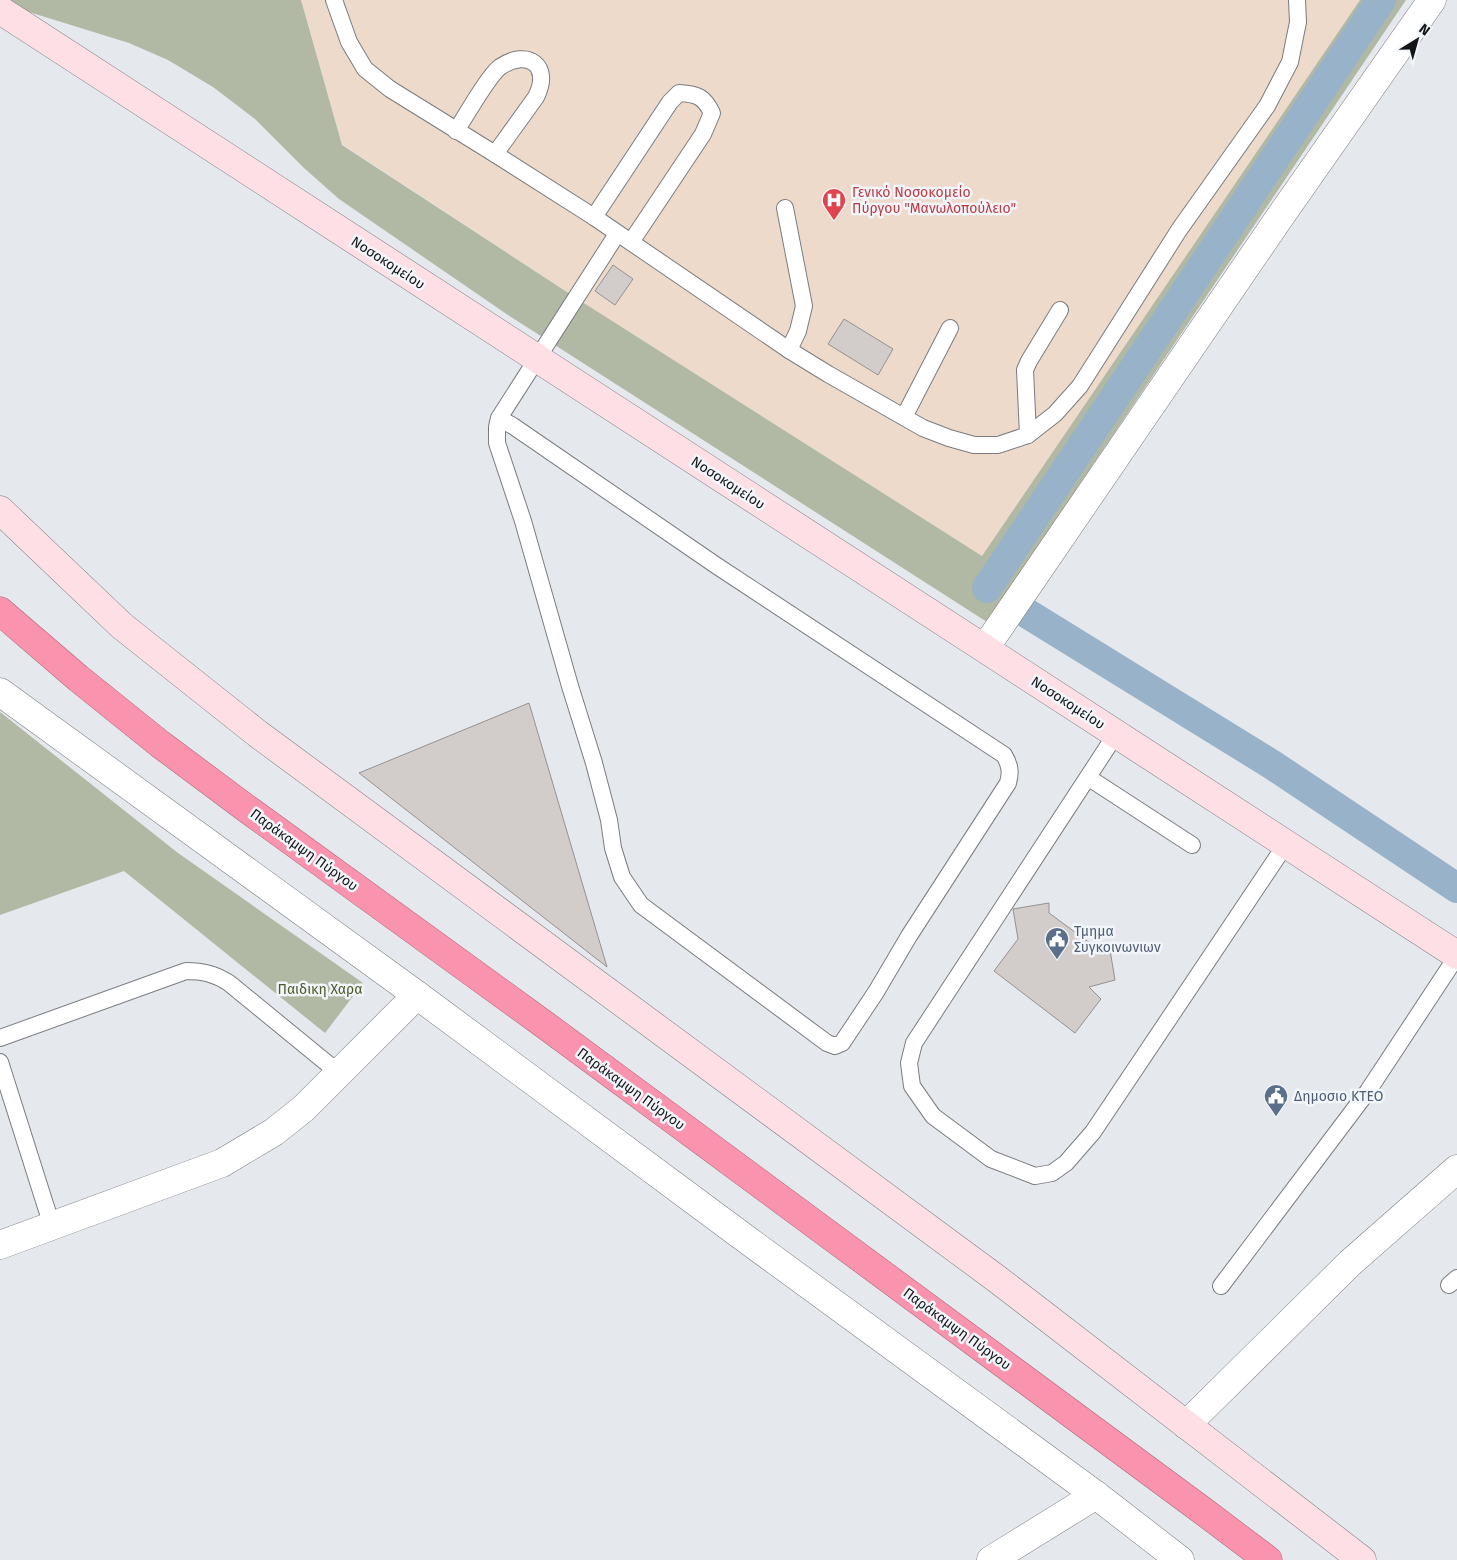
<svg xmlns="http://www.w3.org/2000/svg" width="1457" height="1560" font-family="'Fira Sans',sans-serif">
<style>
.medical{fill:#eddaca}
.green{fill:#b1b9a4}
.lines{fill:none;stroke-linecap:round;stroke-linejoin:round}
.canal{stroke:#98b2c9;stroke-width:30}
.building{fill:#d2cccb;stroke:#969190}
.lane-casing{stroke:#7a7c80;stroke-width:18}
.street-casing{stroke:#7a7c80;stroke-width:29}
.secondary-casing{stroke:#7a7c80;stroke-width:29}
.highway-casing{stroke:#aa6778;stroke-width:29}
.lane{stroke:#fff;stroke-width:16}
.street{stroke:#fff;stroke-width:28}
.secondary{stroke:#fedfe6;stroke-width:28}
.highway{stroke:#fa93ad;stroke-width:28}
.labels{text-anchor:middle;dominant-baseline:central;stroke-width:5;stroke-linejoin:round;paint-order:stroke}
.health-label{font-size:14px;fill:#be3a42;stroke:#f2f5f9;text-anchor:start}
.street-label{font-size:14px;fill:#141516;stroke:#f2f5f9}
.service-label{font-size:14px;fill:#4e5e75;stroke:#f2f5f9;text-anchor:start}
.park-label{font-size:14px;fill:#4d5b2b;stroke:#f2f5f9}
</style>
<rect width="100%" height="100%" fill="#e5e8ec"/>
<polygon class="medical" points="301,0 1360,0 982,556 576,298 342,144"/>
<g class="green">
<polygon points="3,0 301,0 342,145 576,298 982,556 1360,0 1406,0 987,622 505,313 339,199 304,168 255,119 213,87 168,60 129,43 29,12"/>
<polygon points="0,712 178,853 363,983 325,1033 124,871 0,915"/>
</g>
<g class="lines">
<g class="canal">
<polyline points="987,588 1381,0"/>
<polyline points="1028,614 1271,764 1457,888"/>
</g>
</g>
<g class="building">
<polygon points="613,265 633,279 615,305 595,291"/>
<polygon points="844,319 893,349 878,375 828,344"/>
<polygon points="529,703 607,967 359,773"/>
<polygon points="1049,903 1049,913 1098,949 1110,950 1115,980 1089,987 1101,999 1075,1033 994,971 1018,939 1013,909"/>
</g>
<g class="lines">
<g class="lane-casing">
<g id="lane">
<polyline points="334,0 349,42 365,69 390,89 495,154 594,217 789,350 828,374 923,428 949,438 974,445 998,445 1028,435 1055,414 1080,386 1179,230 1267,106 1290,62 1298,22 1297,0"/>
<path d="M456,131c9,-14 33,-56 44,-64 28,-19 52,-1 36,30l-41,57"/>
<polyline points="785,208 804,306 798,331 789,350"/>
<path d="M594,217l76,-115 9,-9c19,1 25,4 33,20l-9,21 -72,108"/>
<polyline points="904,417 950,328"/>
<path d="M499,418l14,8 204,140 287,189c6,10 7,17 4,28l-99,153 -33,56 -34,51 -7,3 -8,-3 -186,-138 -19,-28 -9,-29 -4,-28 -15,-57 -24,-77 -47,-165 -26,-78v-16l2,-9 118,-184"/>
<polyline points="1028,435 1025,370 1029,361 1060,310"/>
<polyline points="1116,734 914,1043 909,1063 912,1086 933,1116 991,1159 1035,1176 1052,1173 1066,1163 1093,1132 1286,844"/>
<polyline points="1089,778 1192,845"/>
<path d="M0,1038l186,-67c17,0 29,3 43,12l110,90"/>
<polyline points="0,1062 52,1226"/>
<polyline points="1449,1285 1457,1278"/>
<polyline points="1221,1286 1368,1091 1457,956"/>
</g>
</g>
<g class="street-casing">
<g id="street">
<polyline points="985,648 1282,214 1432,0"/>
<polyline points="0,692 417,995 746,1239 1096,1495 1180,1560"/>
<polyline points="0,1245 222,1163 274,1132 304,1108 417,995"/>
<polyline points="1186,1425 1350,1263 1457,1169"/>
<polyline points="991,1560 1096,1495"/>
</g>
</g>
<g class="secondary-casing">
<g id="secondary">
<polyline points="0,10 1457,955"/>
<polyline points="0,510 122,626 258,734 997,1279 1362,1560"/>
</g>
</g>
<g class="highway-casing">
<polyline id="highway" points="0,611 78,678 160,744 250,811 545,1025 1203,1511 1268,1560"/>
</g>
<use href="#lane" class="lane"/>
<use href="#street" class="street"/>
<use href="#secondary" class="secondary"/>
<use href="#highway" class="highway"/>
</g>
<defs>
<g id="hospital-pin" transform="scale(1.25)"><path d="M0 17L-7.5 6A9.5 9.5 0 1 1 7.5 6Z" fill="#e0444e" stroke="#f2f5f9"/><path d="M-5-5h3v3.5h4V-5h3V5h-3V1.5h-4V5h-3Z" fill="#fff"/></g>
<g id="civic-pin" transform="scale(1.25)"><path d="M0 17L-7.5 6A9.5 9.5 0 1 1 7.5 6Z" fill="#5c6f8a" stroke="#f2f5f9"/><path d="M-.6-6.5H3V-4.5H.6V-3L4-1V1h2V6H-6V1h2V-1L-.6-3ZM-1.2 2.5V6h2.4V2.5Z" fill="#fff"/></g>
</defs>
<g fill-rule="evenodd">
<use href="#hospital-pin" x="834" y="200"/>
<use href="#civic-pin" x="1057" y="939"/>
<use href="#civic-pin" x="1276" y="1096"/>
</g>
<g class="labels">
<g class="health-label">
<text x="852" y="192">Γενικό Νοσοκομείο<tspan x="852" dy="16">Πύργου "Μανωλοπούλειο"</tspan></text>
</g>
<g class="street-label">
<text transform="translate(388 263) rotate(33)">Νοσοκομείου</text>
<text transform="translate(728 483) rotate(33)">Νοσοκομείου</text>
<text transform="translate(1068 703) rotate(33)">Νοσοκομείου</text>
<text transform="translate(304 850) rotate(36)">Παράκαμψη Πύργου</text>
<text transform="translate(631 1089) rotate(36)">Παράκαμψη Πύργου</text>
<text transform="translate(957 1329) rotate(36)">Παράκαμψη Πύργου</text>
</g>
<g class="service-label">
<text x="1074" y="931">Τμημα<tspan x="1074" dy="16">Συγκοινωνιων</tspan></text>
<text x="1294" y="1096">Δημοσιο ΚΤΕΟ</text>
</g>
<g class="park-label">
<text x="320" y="989">Παιδικη Χαρα</text>
</g>
</g>
<g transform="translate(1417 40) rotate(37)" stroke="#f2f5f9" stroke-width="4" paint-order="stroke">
<path d="M0-4L9 19L0 12L-9 19Z" fill="#141516"/>
<text y="-8" font-size="14" font-weight="bold" text-anchor="middle" fill="#141516">N</text>
</g>
</svg>
